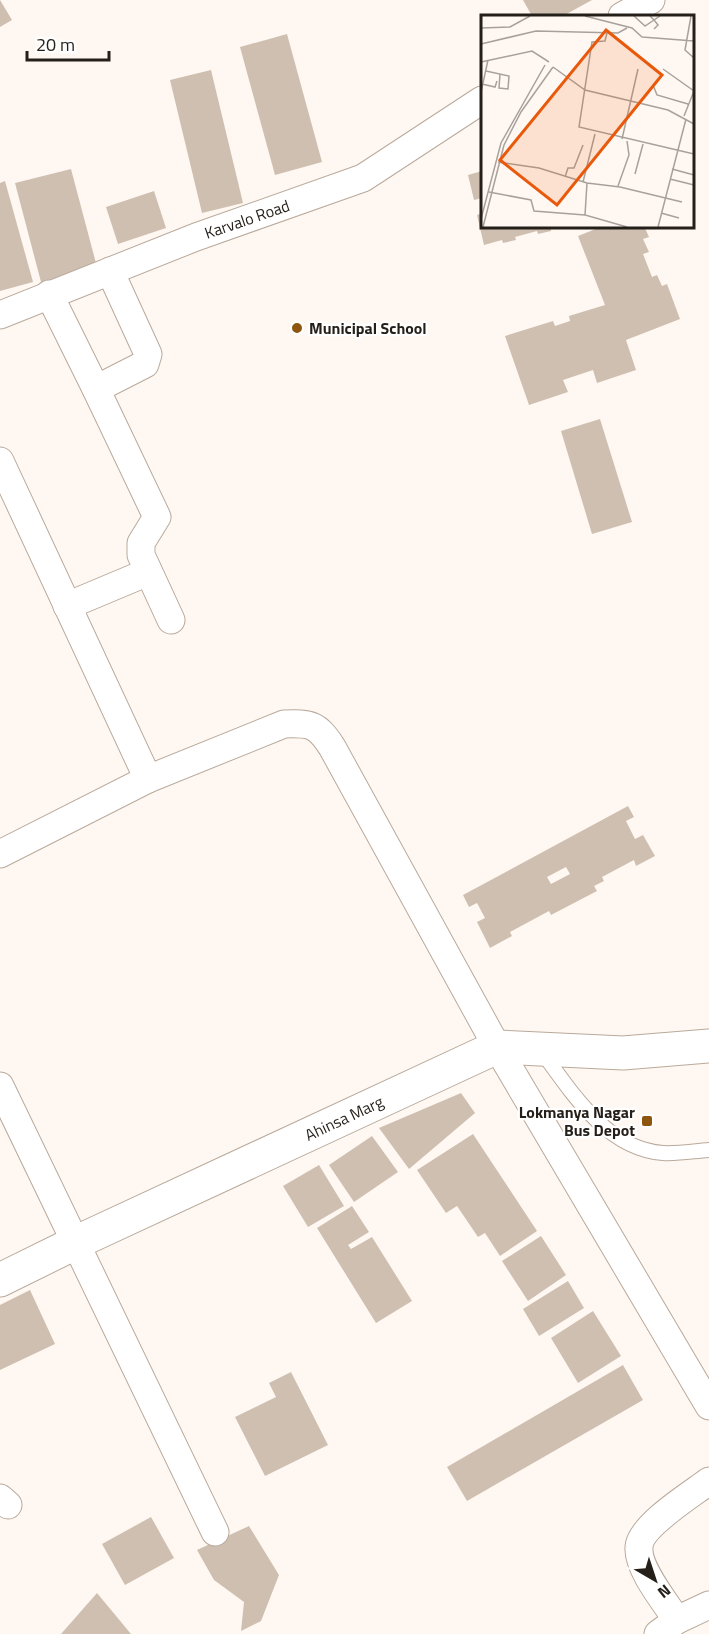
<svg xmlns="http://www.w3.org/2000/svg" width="709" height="1634" font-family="'Titillium Web',sans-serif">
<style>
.building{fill:#cfbfb0;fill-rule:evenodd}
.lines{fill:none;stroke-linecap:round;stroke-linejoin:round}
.service-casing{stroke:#b9a99b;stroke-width:16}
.minor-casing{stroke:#b9a99b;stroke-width:29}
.tertiary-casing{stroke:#b9a99b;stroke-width:35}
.service{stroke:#fff;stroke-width:14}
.minor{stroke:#fff;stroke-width:27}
.tertiary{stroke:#fff;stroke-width:33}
.poi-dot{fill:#8e550e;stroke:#fff;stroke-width:2}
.labels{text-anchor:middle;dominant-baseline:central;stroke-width:4.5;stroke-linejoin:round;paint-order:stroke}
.street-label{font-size:16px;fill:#251f19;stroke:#fff}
.poi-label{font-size:16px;font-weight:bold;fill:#251f19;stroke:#fff;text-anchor:start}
.inset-road{fill:none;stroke:#a8a19b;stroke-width:1.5}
.view{fill:#e8590c;fill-opacity:0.15;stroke:#e8590c;stroke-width:3}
.inset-edge{fill:none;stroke:#251f19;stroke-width:3}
</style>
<rect width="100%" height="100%" fill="#fff8f2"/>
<g class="building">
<polygon points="0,0 12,20 0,27"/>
<polygon points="523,0 592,0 563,16 532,16"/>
<polygon points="287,34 322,162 275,175 240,47"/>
<polygon points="211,70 243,203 202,213 170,80"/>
<polygon points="71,169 97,267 41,282 15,183"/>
<polygon points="482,171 482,198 474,200 468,175"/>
<polygon points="5,181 33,282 0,291 0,183"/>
<polygon points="154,191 166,228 118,244 106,207"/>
<polygon points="482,213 482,226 555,227 551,228 551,231 538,234 537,231 515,237 516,240 503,243 502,240 484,245 477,215"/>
<polygon points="603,226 644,226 649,237 643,239 649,252 643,254 652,277 657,275 662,286 667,284 680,319 626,340 636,370 597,383 593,370 563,380 568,392 529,405 505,336 553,321 555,326 570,321 569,316 605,305 578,236"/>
<polygon points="600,419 632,522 592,534 561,431"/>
<path d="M628,806l6,11 -8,4 9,18 8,-4 12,21 -19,10 -2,-6 -32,17 2,4 -10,5 3,5 -46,24 -2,-4 -39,21 2,4 -22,12 -13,-26 8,-4 -8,-15 -8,4 -6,-12zM566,867l4,7 -19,10 -4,-7z"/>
<polygon points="461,1093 475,1113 409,1169 379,1128"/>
<polygon points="473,1134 537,1231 500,1256 485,1233 478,1237 457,1206 446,1213 417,1170"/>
<polygon points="372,1136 398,1172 354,1202 329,1165"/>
<polygon points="319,1165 344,1206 308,1227 283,1186"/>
<polygon points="352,1206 369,1232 348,1245 351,1249 372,1237 412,1301 376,1323 317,1228"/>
<polygon points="541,1236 566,1275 528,1301 502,1261"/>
<polygon points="568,1281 584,1308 539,1336 523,1309"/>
<polygon points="30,1290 55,1344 0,1370 0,1305"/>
<polygon points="593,1311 621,1356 578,1383 551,1338"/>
<polygon points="623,1365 643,1400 467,1501 447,1467"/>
<polygon points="291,1372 328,1445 265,1476 235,1417 276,1397 269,1383"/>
<polygon points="151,1517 174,1558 125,1585 102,1544"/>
<polygon points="249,1526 279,1575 261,1621 241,1631 244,1602 214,1580 197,1550"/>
<polygon points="97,1593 131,1634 61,1634"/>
</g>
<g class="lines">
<g class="service-casing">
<path id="service" d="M542,1052c30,41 65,97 121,101 15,1 31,-2 46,-3"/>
</g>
<g class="minor-casing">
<g id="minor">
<polyline points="622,16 651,0"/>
<polyline points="110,271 148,354 145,364 96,389 157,517 141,543 141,555 171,620"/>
<polyline points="49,294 96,389"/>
<polyline points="0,315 196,237 363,178 482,100"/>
<polyline points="0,461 148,779"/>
<polyline points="67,606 148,572"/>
<path d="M0,854l148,-75 136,-55c27,-1 33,0 48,23l165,300 212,359"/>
<polyline points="0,1086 215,1532"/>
<polyline points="0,1498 8,1505"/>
<path d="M677,1620c-12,-18 -40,-52 -38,-73 1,-21 53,-53 70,-66"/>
<polyline points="658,1634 677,1620 709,1605"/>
</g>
</g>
<g class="tertiary-casing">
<polyline id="tertiary" points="0,1280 77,1242 497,1047 623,1053 709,1046"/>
</g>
<use href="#service" class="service"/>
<use href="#minor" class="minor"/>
<use href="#tertiary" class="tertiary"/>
</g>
<g class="poi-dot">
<circle cx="297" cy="328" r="6"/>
<rect x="641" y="1115" width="12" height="12" rx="3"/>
</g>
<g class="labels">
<g class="street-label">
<text transform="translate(247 219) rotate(-19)">Karvalo Road</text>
<text transform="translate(344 1118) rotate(-25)">Ahinsa Marg</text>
</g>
<g class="poi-label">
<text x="309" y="328">Municipal School</text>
<text x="635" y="1112" text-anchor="end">Lokmanya Nagar<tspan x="635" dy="18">Bus Depot</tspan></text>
</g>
</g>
<g transform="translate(481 15)">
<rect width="213" height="213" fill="#fff8f2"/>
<path class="inset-road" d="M104,1l47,12 10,9 52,4M153,1l11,10 9,-6 -4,-4M210,1l-6,34 9,8M0,13l29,-1 20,-11M173,14l4,-4 -4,-5 6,-4M126,18l-2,8 -13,1 -13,85 115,27M0,29l55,-13 82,2 9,-5M0,47l51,-11 17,11M72,52l32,23 83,20 26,14M182,54l31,22M5,56l23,5 -1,13 -9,-1 1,-14M1,69l13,3 2,-6M172,70l4,10 31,9M0,77l7,-32M203,101l10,-25M141,124l16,-70M17,147l41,6 48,15 33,4 62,15M191,154l22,6M154,159l8,-30M84,162l3,-9h6l9,-23M189,164l24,6M102,167l12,-48M106,168l-2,32 42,12M137,171l11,-31 -2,-14M8,177l42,8 3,11 51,4M180,198l18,5M0,204l20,-76 44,-78M2,212l21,-82 17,-33 32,-45M177,212l28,-108"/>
<path class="view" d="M125,15l56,45 -105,130 -57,-45z"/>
<rect width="213" height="213" class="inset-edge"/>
</g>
<g transform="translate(655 1580) rotate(141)" stroke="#ffffff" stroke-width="4.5" paint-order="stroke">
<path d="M0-4.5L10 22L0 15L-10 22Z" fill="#251f19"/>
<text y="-9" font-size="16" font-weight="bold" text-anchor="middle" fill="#251f19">N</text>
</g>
<path d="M27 51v9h82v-9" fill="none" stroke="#251f19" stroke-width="3"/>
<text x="36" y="51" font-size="18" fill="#251f19" stroke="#ffffff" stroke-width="4.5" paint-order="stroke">20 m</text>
</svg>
